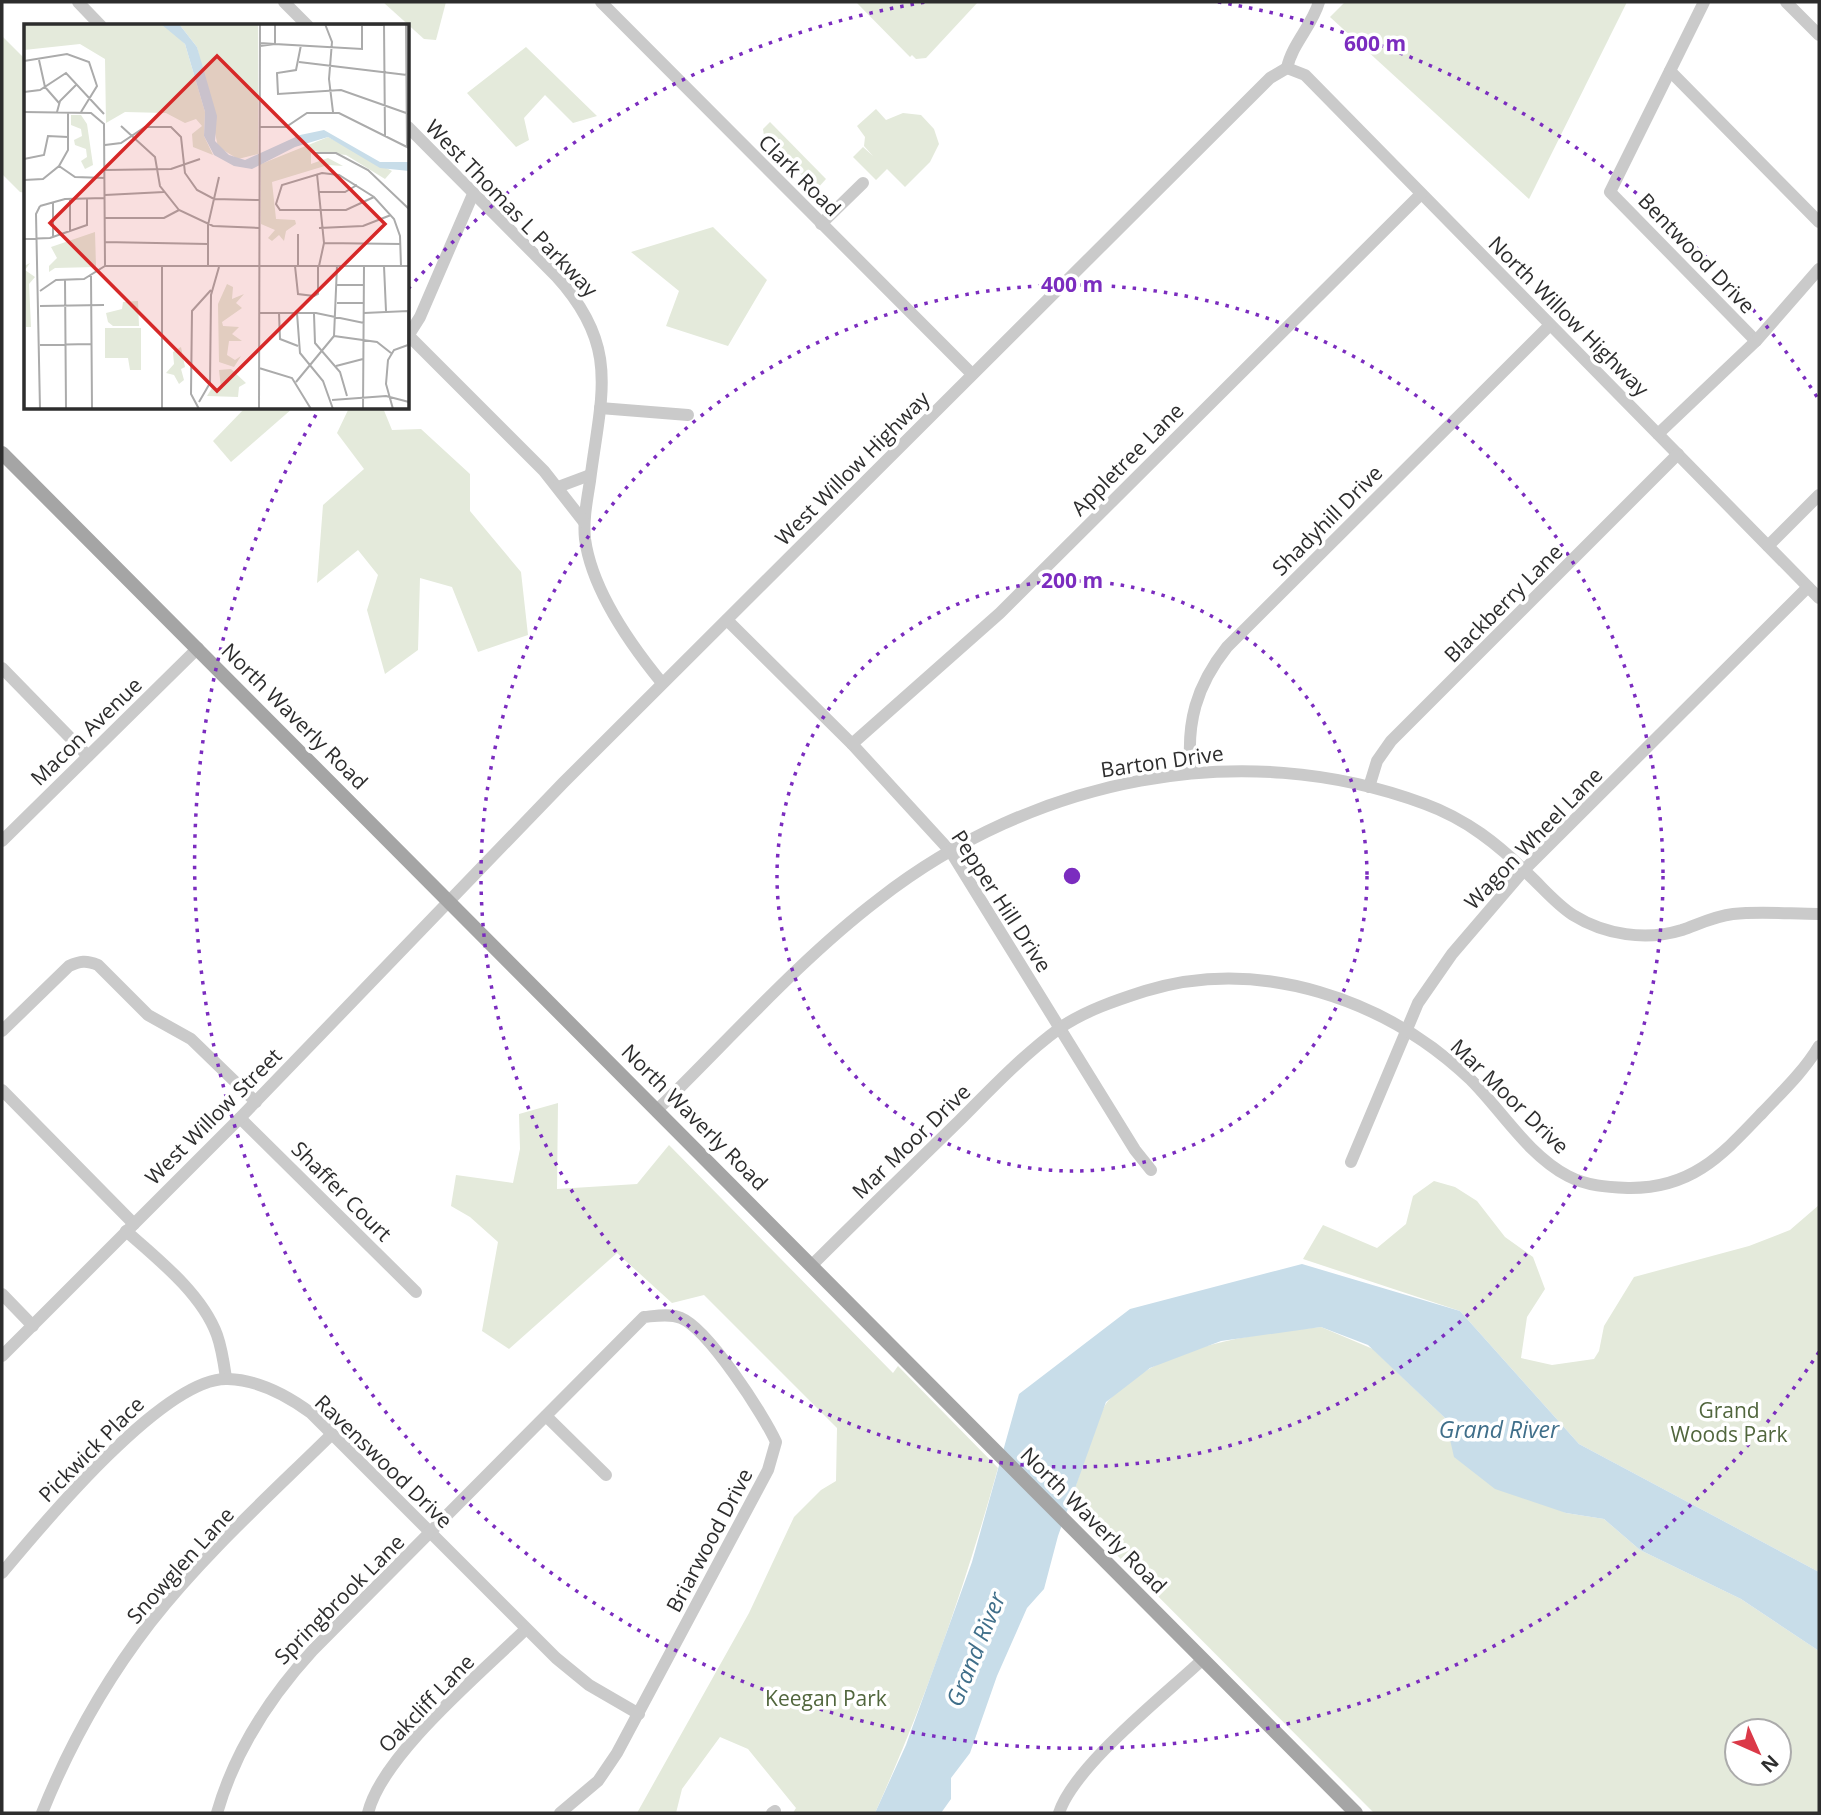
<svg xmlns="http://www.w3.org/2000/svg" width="1821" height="1815" font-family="'Open Sans',sans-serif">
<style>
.green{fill:#e4eadb;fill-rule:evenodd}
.water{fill:#c8dde9}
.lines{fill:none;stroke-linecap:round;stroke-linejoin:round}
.minor{stroke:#cacaca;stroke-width:12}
.major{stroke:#a5a5a5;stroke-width:14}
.ring{fill:none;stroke:#7b2cbf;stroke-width:3.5;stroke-dasharray:3.5 7}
.labels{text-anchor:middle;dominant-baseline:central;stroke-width:7;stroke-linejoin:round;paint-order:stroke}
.street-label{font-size:21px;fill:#2d2d2d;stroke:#fff}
.park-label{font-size:21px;fill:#51663d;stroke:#fff}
.water-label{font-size:23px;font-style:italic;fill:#406f8a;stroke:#fff}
.inset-road{fill:none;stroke:#ababab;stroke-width:2}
.view{fill:#d62828;fill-opacity:0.15;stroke:#d62828;stroke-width:3.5}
.inset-edge{fill:none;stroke:#2d2d2d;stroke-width:3.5}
.centre{fill:#7b2cbf;stroke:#fff;stroke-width:3.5}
.ring-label{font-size:21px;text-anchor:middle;font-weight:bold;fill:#7b2cbf;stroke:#fff;stroke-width:7;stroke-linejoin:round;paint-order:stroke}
</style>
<rect width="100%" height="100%" fill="#fff"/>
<g class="green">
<polygon points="383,2 446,2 436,40 424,39"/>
<polygon points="856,2 978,2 926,58 916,59 912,55 910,57"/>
<polygon points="1345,2 1627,2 1529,199 1330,17"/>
<polygon points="2,36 26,60 26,193 20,192 2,174"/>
<polygon points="526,47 597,116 573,123 545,95 524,118 529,140 516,147 467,93"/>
<polygon points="876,109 886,120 903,113 921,115 934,129 939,144 930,162 905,187 887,169 876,180 853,157 863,147 873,156 864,146 865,137 857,126"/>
<polygon points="770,122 826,179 816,190 764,136 763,129"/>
<polygon points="713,227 767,280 728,346 666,326 679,291 631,252"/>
<polygon points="245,408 293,408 231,462 213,441"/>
<polygon points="349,408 383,408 392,430 421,429 470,474 470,511 521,572 528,635 478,652 452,587 420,578 418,650 385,674 367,610 378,575 358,550 317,583 323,505 364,469 337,433"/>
<path d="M558,1103l-1,86 80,-5 32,-39 224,228 5,-7 100,102c-33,118 -73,234 -123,345h-82l3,-5 -48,-59 -28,-12 -38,52 -6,24h-39l112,-200 45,-96 27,-27 15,-9 1,-53 -133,-133 -32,8 -55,-50 -108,96 -27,-18 16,-89 -28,-25 -19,-11 5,-31 57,8 7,-34 -1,-35z"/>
<polygon points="1434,1181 1455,1187 1477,1201 1505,1237 1533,1257 1545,1289 1527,1317 1521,1358 1552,1365 1594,1359 1599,1351 1604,1326 1634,1277 1749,1246 1790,1230 1819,1205 1819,1572 1579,1444 1460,1311 1303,1259 1323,1225 1377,1248 1406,1224 1413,1196"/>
<path d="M1321,1327l52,22 72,69 10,39 111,56 38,6 36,31 101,49 78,52v162h-445l-305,-306c7,-19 29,-96 39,-106 49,-55 144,-67 213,-74zM1737,1731h42v42h-42z"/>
</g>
<polygon class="water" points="1302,1264 1460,1311 1579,1444 1819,1572 1819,1651 1741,1599 1640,1550 1604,1519 1566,1513 1495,1489 1454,1457 1445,1418 1368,1345 1321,1327 1221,1341 1150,1368 1106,1402 1058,1536 1044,1589 1027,1608 997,1676 970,1753 951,1778 951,1799 941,1813 875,1813 906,1745 972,1562 1019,1394 1130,1309"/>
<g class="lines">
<g class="minor">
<polyline points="78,2 101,26"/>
<polyline points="284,2 308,26"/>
<polyline points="601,2 972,374"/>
<polyline points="1704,2 1610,192 1756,341"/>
<polyline points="1786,2 1819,35"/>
<polyline points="1287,68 1305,75 1819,598"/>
<path d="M1287,68c5,-24 25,-42 32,-66"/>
<polyline points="1670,71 1819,222"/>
<path d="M408,127l148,149c65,71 45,118 34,205 -3,19 -7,39 -5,58 7,51 45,105 77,144"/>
<polyline points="821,224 863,183"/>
<polyline points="408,335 544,471 584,522"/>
<polyline points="408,336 420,317 473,194"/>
<polyline points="600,408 688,415"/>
<polyline points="1658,434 1756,341 1819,269"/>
<polyline points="558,487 590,475"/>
<polyline points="1768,546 1819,495"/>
<polyline points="727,620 852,744 951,852 1135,1150 1151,1170"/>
<polyline points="2,668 88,756"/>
<polyline points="852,744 1000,613 1421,194"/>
<path d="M1191,772c-5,-49 5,-86 36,-125l323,-322"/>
<polyline points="1369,787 1377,761 1391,741 1678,454"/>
<polyline points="2,841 198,648"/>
<path d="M2,1031l67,-65c11,-5 17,-6 29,-1l50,50 43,24 65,63"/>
<polyline points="2,1090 134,1224"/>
<path d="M657,1110c71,-69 143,-151 222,-211 154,-120 361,-164 546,-95 41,15 73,40 104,71 14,13 27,29 44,40 32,20 73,26 109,15 17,-6 33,-14 51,-16 28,-3 58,0 86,0"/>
<polyline points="240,1118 416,1292"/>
<polyline points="1351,1162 1418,1003 1452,954 1524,870 1808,587"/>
<path d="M126,1231c32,28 76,63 91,104 5,14 7,29 9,43"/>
<path d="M813,1264c48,-48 97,-95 146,-143 32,-32 64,-66 101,-93 24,-17 57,-28 85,-37 115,-35 241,8 326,89 31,31 57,75 97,96 19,10 39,11 60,12 64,1 94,-33 135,-76 20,-21 41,-41 56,-66"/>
<polyline points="2,1294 33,1326"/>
<polyline points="2,1356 240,1118 563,783 1270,78 1287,68"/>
<polyline points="546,1416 606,1475"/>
<path d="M2,1573c40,-48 163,-197 226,-194 30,1 60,17 83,34l245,245 33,27 50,29"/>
<path d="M42,1813c27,-67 64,-133 108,-190 54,-69 120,-128 182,-189"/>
<path d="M217,1813c18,-63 52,-115 96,-163l331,-333c11,-1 26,-4 37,1 27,11 83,97 95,124l-8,28 -151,283 -19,28 -38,32"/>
<path d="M368,1813c14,-58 113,-140 158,-184"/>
<polyline points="772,1813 775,1811"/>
<path d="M1059,1813c15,-47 106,-118 143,-153"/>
</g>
<polyline class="major" points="2,453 1356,1813"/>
</g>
<g class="ring">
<circle cx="1072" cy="876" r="295"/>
<circle cx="1072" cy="876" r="591"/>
<path d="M1819 1352A886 886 0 0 1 317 413M408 289A886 886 0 0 1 926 2M1218 2A886 886 0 0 1 1819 400"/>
</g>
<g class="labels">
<g class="street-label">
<text transform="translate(800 175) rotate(45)">Clark Road</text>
<text transform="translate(512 208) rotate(46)">West Thomas L Parkway</text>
<text transform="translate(1697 253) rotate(46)">Bentwood Drive</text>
<text transform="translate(1569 316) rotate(45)">North Willow Highway</text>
<text transform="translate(1127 459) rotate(-45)">Appletree Lane</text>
<text transform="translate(852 468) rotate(-45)">West Willow Highway</text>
<text transform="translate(1327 520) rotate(-45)">Shadyhill Drive</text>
<text transform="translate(1503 603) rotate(-45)">Blackberry Lane</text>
<text transform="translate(295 716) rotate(45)">North Waverly Road</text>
<text transform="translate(86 731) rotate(-44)">Macon Avenue</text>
<text transform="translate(1162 761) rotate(-8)">Barton Drive</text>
<text transform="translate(1533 838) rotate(-46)">Wagon Wheel Lane</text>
<text transform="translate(1002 901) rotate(57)">Pepper Hill Drive</text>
<text transform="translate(1510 1096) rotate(44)">Mar Moor Drive</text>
<text transform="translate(213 1116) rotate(-45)">West Willow Street</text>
<text transform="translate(695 1117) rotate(45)">North Waverly Road</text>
<text transform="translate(911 1141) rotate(-44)">Mar Moor Drive</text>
<text transform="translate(342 1191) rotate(45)">Shaffer Court</text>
<text transform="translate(91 1449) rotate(-45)">Pickwick Place</text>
<text transform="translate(384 1461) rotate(44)">Ravenswood Drive</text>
<text transform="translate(1094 1520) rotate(45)">North Waverly Road</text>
<text transform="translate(709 1540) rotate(-62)">Briarwood Drive</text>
<text transform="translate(180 1565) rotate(-48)">Snowglen Lane</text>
<text transform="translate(339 1599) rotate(-45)">Springbrook Lane</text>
<text transform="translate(426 1703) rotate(-46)">Oakcliff Lane</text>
</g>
<g class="park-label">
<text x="1729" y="1410">Grand<tspan x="1729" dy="24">Woods Park</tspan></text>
<text x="826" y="1698">Keegan Park</text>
</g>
<g class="water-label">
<text x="1499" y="1429">Grand River</text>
<text transform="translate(975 1649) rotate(-68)">Grand River</text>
</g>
</g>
<g transform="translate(24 24)">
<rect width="385" height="385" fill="#fff"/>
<path d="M0,0h137l11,6 13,14 20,68 -1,24 9,19 -20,-8 -1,-13 10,-8 -6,-7 -11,4 -19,-10 -41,-1 -19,11 -1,-64 -25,-15 -56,6zM155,0h79v130l-20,5 -20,-12 -21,-100zM47,91h10l6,9 6,41 -8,4 -4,-8 6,-4 -1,-8 -11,-4 -1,-5 8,-4 -1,-7 -10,-4zM304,113l64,34 -7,8 -39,-24 -35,-4v13l17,-6 15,8 -15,-1 -56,17 4,37 19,1 1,4 -10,7 -2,10 -5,-6 -7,6 -4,-3 7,-8 -14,-6v-60zM71,208l1,35 -41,1 -6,4v-6l8,-8 -6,-11zM6,239l-5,7 10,7 -6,7 2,43h-5l-2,-61zM203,260l6,3 -1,12 12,-5 -8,9 6,5 -20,14 1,4 16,1 -7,7 10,7h-13l-2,14 8,5 6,-4 -7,11 -15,-5 -1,-58zM99,278l15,-1 1,25h-26l-5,-4 -2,-9 16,-4zM81,304h36v42h-11l-2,-12h-23zM157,323l4,20 -4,2 3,11 -5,4 -5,-9 -8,-2 8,-9 -1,-12zM207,345l15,14 -7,4 -1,10 -31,-1 5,-8h9l-2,-18z" fill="#e4eadb"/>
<path d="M137,0h18l18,23 20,69 -2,25 14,14 16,5 55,-25 24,-5 56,32h29v9l-29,-3 -52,-31 -33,10 -43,22 -18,-3 -20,-11 -10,-19 1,-24 -20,-68z" fill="#c8dde9"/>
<path class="inset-road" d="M251,0v20l87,5v-25M264,0l96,1M301,0l7,18 -3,37 4,33M360,0l1,112M382,0l1,124M236,19l15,1 -15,2M277,21l-5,25 -19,3 1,21 63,-4 68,24M15,36l6,27 14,16M0,37l43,-7 22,8 8,24 -16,26M275,38l108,13M0,68l16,-2 26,-17 38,41M0,88l67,1 13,11 1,142M33,88l3,-11 17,-17M97,102l34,31 5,29 19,24 34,16 46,2M236,103h26l21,-14h32l70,35M81,121l16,-2 24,-16h26l10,10 4,36 12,17 17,9 45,1M289,129h23l32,17 41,39M0,135l20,-4 4,-19 20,1M35,142l16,11 30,1M81,146l66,-1 29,-10M293,150l7,69 -5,23M0,156l19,-1 16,-13 9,-16v-38M295,168h26l12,-7M81,171l59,-3M350,173l-28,13h-66l-4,-6 6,-19 40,-12 17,2 35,22 20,22 6,17 1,30M29,179v33M16,182l25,-7 40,-1M80,194h60l15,-8M295,204l44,-2 28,-11M46,207v-32M274,210v32M0,215l26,-1 37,-13v-27M80,218l104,2M300,219l77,1M271,242l3,28 16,2 4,-2v-28M360,242l2,45M184,243v-42l11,-48M67,250l1,135M41,255l1,130M313,261h27M16,267l16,-11 28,-1 21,-13h304M313,279h27M16,282l64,-1M235,289h57l48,10M255,289l1,26 18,7M273,289l3,40 23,28 10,28M340,289l44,-2v34M290,290l1,29 25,29 7,24M310,312l43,6 14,11M16,321l51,-1M312,342l27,-7M235,344l33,10 19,31M272,358l38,-46 3,-70M308,376l54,-4 23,6M175,378l11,-19 1,-88 8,-28M16,385l-4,-195 4,-8M138,385v-142M175,385l-8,-15 1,-83 19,-21M235,385l1,-385M339,385l1,-143M369,385l-7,-25 2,-24 6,-10 14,-5"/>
<path class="view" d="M193,32l168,168 -168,167 -167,-168z"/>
<rect width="385" height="385" class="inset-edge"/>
</g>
<circle cx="1072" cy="876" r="10" class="centre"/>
<g class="ring-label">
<text x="1375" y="51">600 m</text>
<text x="1072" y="292">400 m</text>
<text x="1072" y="588">200 m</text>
</g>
<rect width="1821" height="1815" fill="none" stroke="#2d2d2d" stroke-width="7"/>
<g transform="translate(1758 1752) rotate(135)"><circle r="33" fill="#ffffff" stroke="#ababab" stroke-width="2"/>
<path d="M0-5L12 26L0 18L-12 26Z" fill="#db3948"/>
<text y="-10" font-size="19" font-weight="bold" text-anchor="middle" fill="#2d2d2d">N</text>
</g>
</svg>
